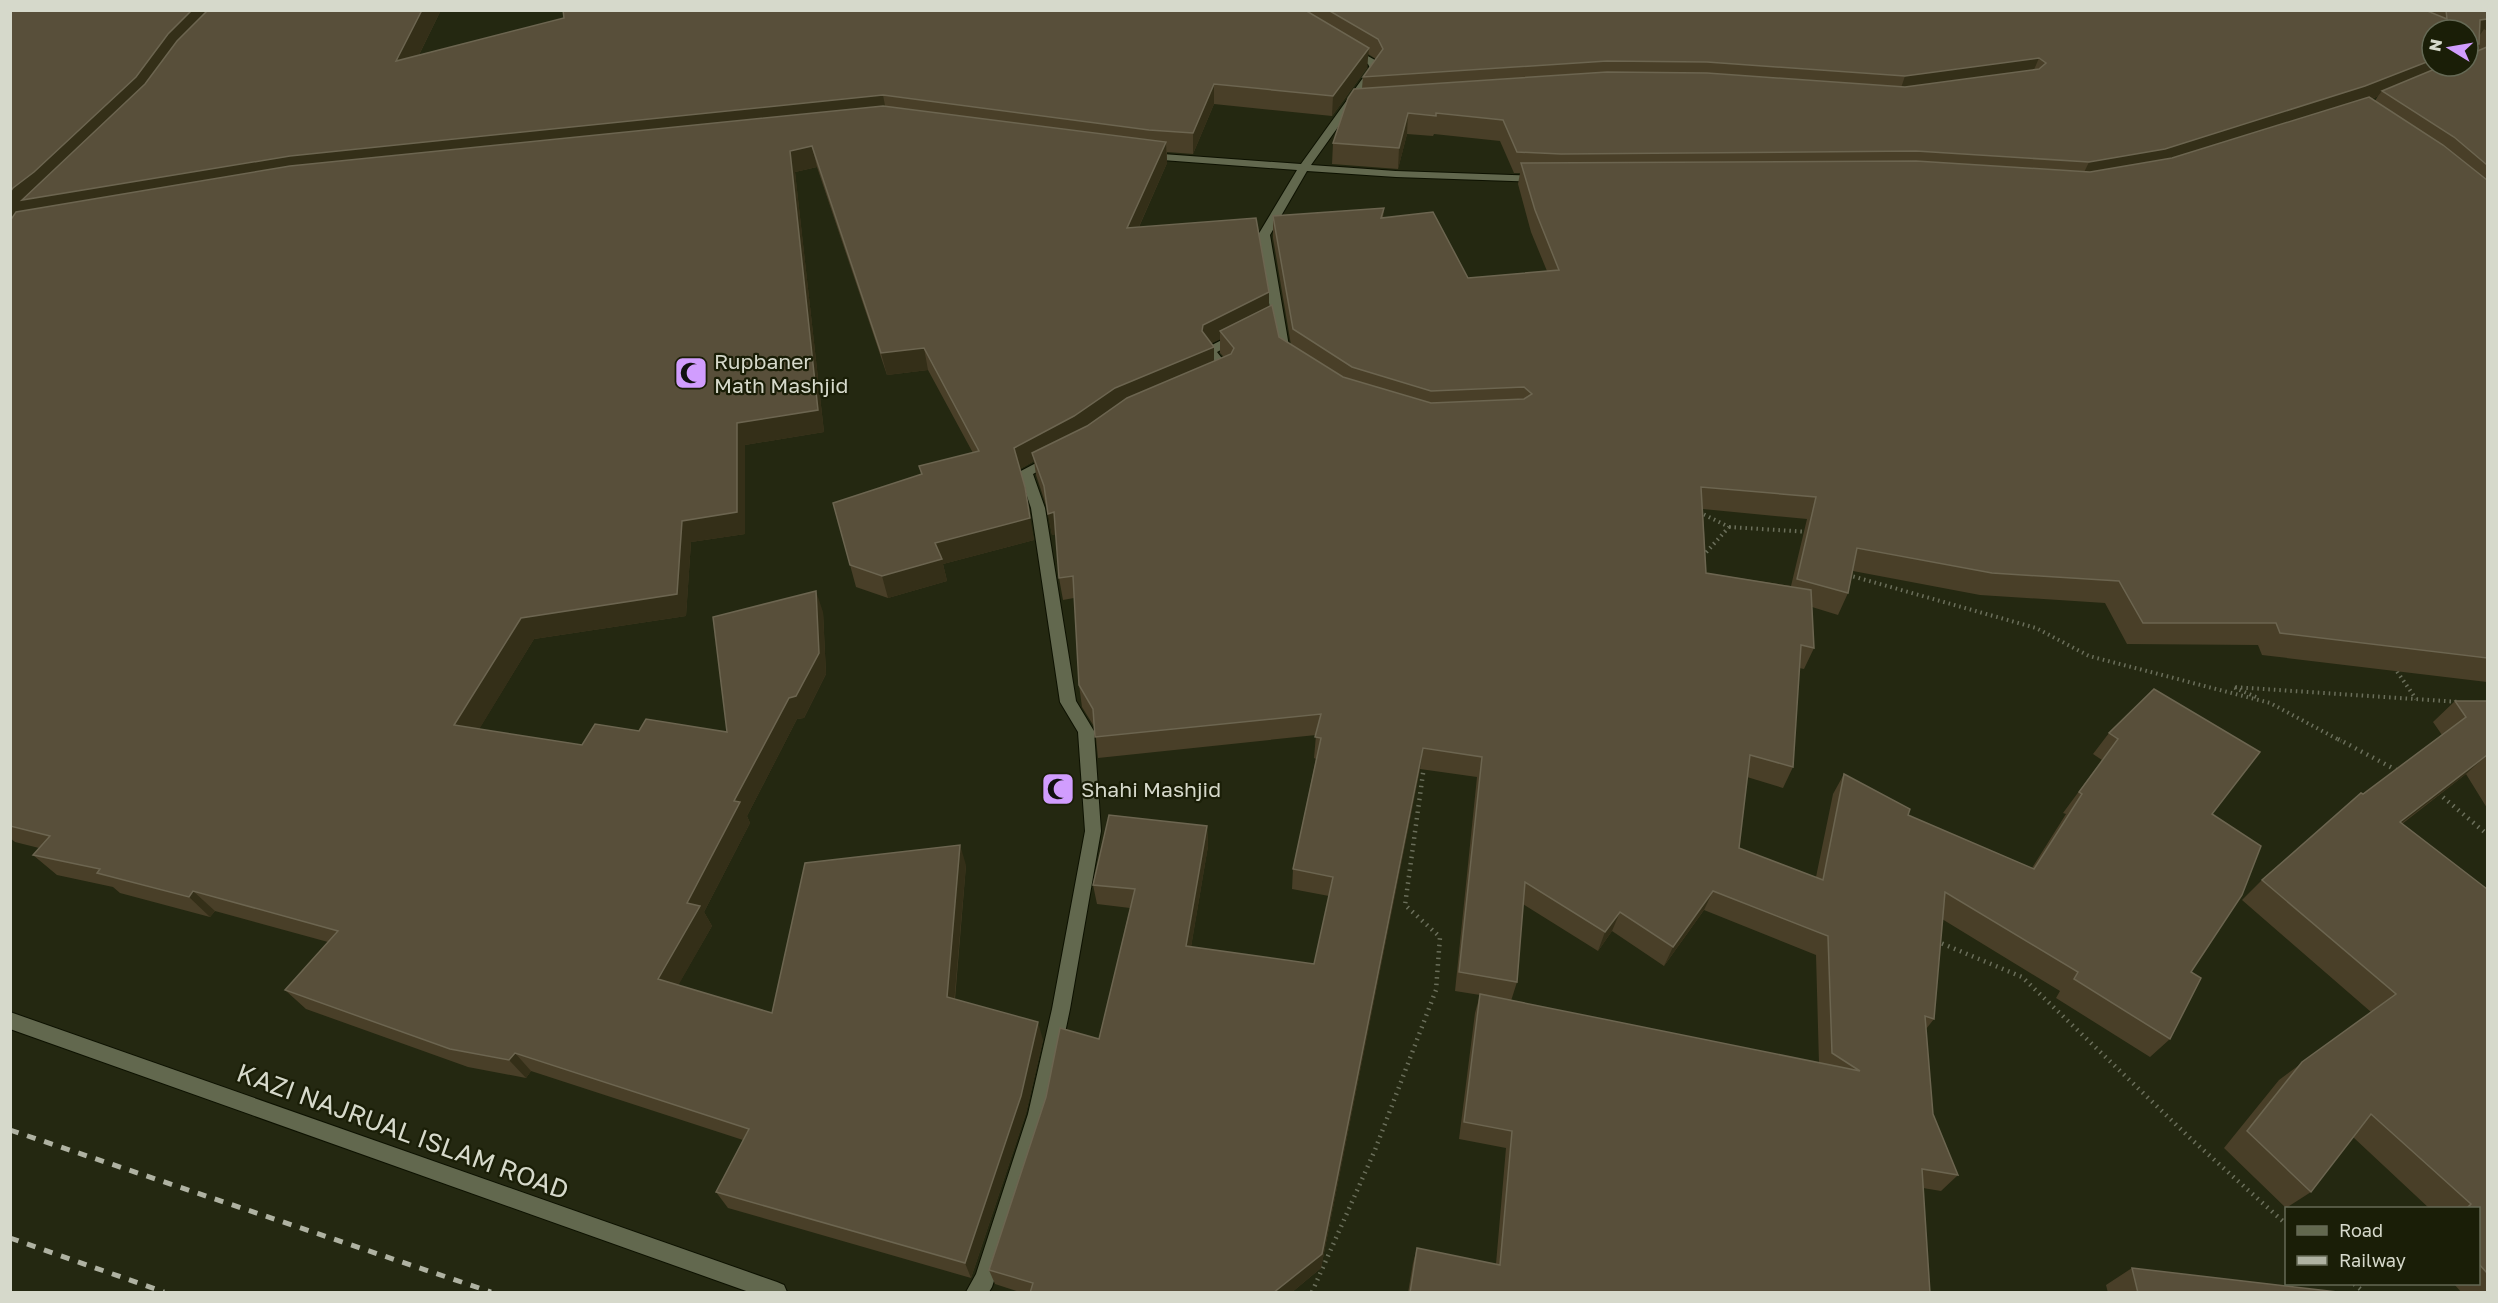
<svg xmlns="http://www.w3.org/2000/svg" width="2498" height="1303" font-family="'Golos Text',sans-serif">
<style>
.lines{fill:none;stroke-linecap:round;stroke-linejoin:round}
.minor-casing{stroke:#0d1100;stroke-width:2}
.path-far1{stroke:#6b6f5b;stroke-width:4;stroke-dasharray:1.5 4;stroke-linecap:butt}
.path{stroke:#6b6f5b;stroke-width:4.5;stroke-dasharray:1.5 5;stroke-linecap:butt}
.minor{fill:#62684e;fill-rule:evenodd}
.rail{stroke:#afb2a2;stroke-width:5;stroke-dasharray:9 9;stroke-linecap:butt}
.wall{fill:#493f28;fill-rule:evenodd}
.shaded-wall{fill:#342f18}
.building{fill:#584f3a;stroke:#6c6550;stroke-width:1.5}
.labels{text-anchor:middle;dominant-baseline:central;stroke-width:4.5;stroke-linejoin:round;paint-order:stroke}
.poi-label{font-size:21px;fill:#d6d9cb;stroke:#1a1e07;text-anchor:start}
.near-street-label{font-size:26px;fill:#d6d9cb;stroke:#1a1e07}
</style>
<rect width="100%" height="100%" fill="#242811"/>
<g class="lines">
<g class="minor-casing">
<g id="minor">
<polygon points="1350,46 1375,60 1380,68 1311,165 1396,171 1538,176 1543,179 1538,182 1396,177 1307,171 1270,235 1290,352 1293,356 1287,360 1278,354 1273,323 1217,352 1232,371 1225,376 1217,376 1215,373 1218,370 1204,351 1206,348 1271,315 1258,235 1297,170 1149,159 1144,156 1149,153 1301,164 1370,68 1368,64 1347,51 1347,47"/>
<polygon points="1053,454 1058,455 1060,458 1058,461 1033,474 1045,508 1076,701 1094,731 1101,831 1070,1009 1048,1114 992,1287 989,1292 966,1292 976,1274 1028,1114 1052,1009 1085,831 1078,732 1060,702 1031,508 1019,472"/>
<polygon points="10,1012 777,1282 784,1285 787,1292 749,1292 10,1029"/>
</g>
</g>
<g class="path-far1">
<polyline points="1699,512 1729,527 1702,557"/>
<polyline points="1729,527 1809,532"/>
<polyline points="1848,575 2036,628 2089,656 2270,703 2341,741"/>
<polyline points="2394,667 2416,699"/>
<polyline points="2256,697 2233,687 2460,702"/>
</g>
<g class="path">
<polyline points="2338,739 2400,772"/>
<polyline points="2438,793 2488,835"/>
<polyline points="1936,941 2022,977 2191,1139 2286,1224"/>
<polyline points="2354,1284 2364,1292"/>
<polyline points="1312,1292 1375,1150 1436,990 1440,937 1405,905 1424,766"/>
</g>
<use href="#minor" class="minor"/>
<g class="rail">
<polyline points="10,1130 491,1292"/>
<polyline points="10,1238 164,1292"/>
</g>
</g>
<g class="wall">
<path d="M10,10h431l-22,45 145,-37 -1,-8h1924v672l-225,-27 -4,-10 -131,-1 -22,-41 -125,-8 -127,-24 -5,22 -10,22 -26,-8 2,41 -10,21 -5,-1 -6,99 -10,21 -36,-11 -8,71 77,29 17,-83 11,-20 64,41 124,53 34,-54 -3,-1 39,-53 -9,-6 16,-21 45,-44 58,125 -21,158 -21,67 -20,18 -94,-59 4,-7 -118,-72 -8,100 -8,10 7,85 25,61 -17,16 -18,-3 7,105h-522l5,-30 4,-15 79,16 10,-116 -47,-9 16,-126 5,-18 -25,-4 22,-214 -57,-8 -99,499 -30,25h-268l-28,-9 -6,-14 110,-231 31,-131 -33,-4 -4,-19 114,-59 1,20 -17,101 123,17 15,-68 -37,-7 1,-20 23,-110 -2,-1 2,-23 -218,23 -3,-30 -13,-21 -3,-22 -5,-87 -11,2 -4,-22 -3,-44 -4,1 -5,-27 -11,-33 -2,-14 -14,8 14,71 -91,24 4,17 -59,17 -32,-11 -6,-22 71,-91 -2,-8 54,-13 -45,-83 -41,5 -70,-208 -22,5 29,260 -79,13v89l-54,8 -5,74 -152,23 -55,90 103,16 57,-14 88,1 96,-120 3,62 -22,44 -7,1 -50,97 3,7 -46,89 8,14 -34,59 94,28 194,-148 -11,134 88,41 -17,73 -55,165 -243,-70 -12,-16 27,-52 -212,-69 -5,7 -58,-11 -162,-58 -21,-19 43,-48 -113,-31 -5,6 -90,-24 -7,-6 -56,-12 -24,-20 6,-7 -24,-6 -5,-4zM2468,30v36h-36zM1368,54l8,5 -13,18 -1,11 -29,55 -1,21 66,5 9,-35 26,2 1,-2 66,7 14,32h6l-2,11 13,48 16,39 -79,7 -85,-60 1,-10 -111,8v22l18,107 -12,-8 -10,-31 -130,-79 28,-64v-11l26,2 21,-50 118,12 35,-48zM2378,96l-3,5 -3,-2zM1220,339v14l4,4 -10,4v-14l-3,-4zM1703,509l104,10 -16,67 -85,-13zM1523,904l75,47 14,-20 52,35 40,-56 112,45 3,108 -308,-62 6,-19z"/>
<polygon points="2455,701 2487,701 2487,808 2466,774 2402,824 2487,889 2487,1293 2462,1293 2454,1284 2478,1284 2478,1209 2430,1209 2353,1137 2311,1192 2286,1208 2224,1148 2279,1080 2371,1012 2242,900 2262,880 2363,794 2442,735 2433,722"/>
<polygon points="2132,1268 2346,1293 2108,1293 2106,1285"/>
</g>
<g class="shaded-wall">
<polygon points="192,10 222,10 290,156 883,95 887,116 38,221 29,209 10,241 10,192 13,188"/>
<polygon points="422,10 441,10 406,81 396,61"/>
<polygon points="2487,19 2487,31 2484,29 2478,38 2480,20"/>
<polygon points="1369,48 1367,68 1332,116 1333,96"/>
<polygon points="2039,58 2030,79 1898,97 1905,76"/>
<polygon points="2432,60 2432,66 2453,66 2382,91 2378,96 2352,107 2153,170 2079,183 2089,162"/>
<polygon points="1214,84 1214,104 1193,154 1193,133"/>
<polygon points="1408,113 1407,134 1398,169 1399,148"/>
<polygon points="1166,142 1167,163 1129,249 1127,228"/>
<polygon points="812,146 817,167 795,172 824,432 745,445 745,534 691,542 686,616 534,639 469,746 454,725 521,618 682,521 737,423 790,151"/>
<polygon points="1269,292 1269,314 1220,331 1220,339 1204,347 1214,347 1214,369 1077,438 1032,453 1034,461 1018,470 1014,448 1115,388 1202,331 1203,325"/>
<polygon points="924,348 928,370 887,375 881,353"/>
<polygon points="1025,487 1034,540 943,564 947,581 888,598 882,576"/>
<polygon points="1054,512 1058,534 1052,535 1048,514"/>
<polygon points="816,591 823,612 826,674 804,718 797,719 747,816 750,823 704,912 712,926 671,998 658,979 687,903 734,801"/>
<polygon points="1423,748 1420,769 1321,1268 1291,1293 1273,1293"/>
<polygon points="2487,755 2466,774 2377,842 2400,822"/>
<polygon points="1207,826 1208,846 1188,965 1186,946"/>
<polygon points="960,845 966,865 953,1015 947,997"/>
<polygon points="193,891 215,911 210,917 189,897"/>
<polygon points="1713,891 1704,910 1664,966 1673,947"/>
<polygon points="1620,912 1612,931 1598,951 1605,932"/>
<polygon points="1038,1022 1043,1040 1026,1113 971,1278 965,1263"/>
<polygon points="515,1053 531,1071 526,1078 509,1060"/>
</g>
<g class="building">
<polygon points="10,10 192,10 168,34 136,77 34,172 13,188 10,192"/>
<polygon points="208,10 422,10 396,61 564,18 563,10 1305,10 1369,48 1333,96 1214,84 1193,133 1149,130 883,95 290,156 22,200 145,84 177,41"/>
<polygon points="1328,10 2425,10 2447,19 2446,10 2487,10 2487,19 2480,20 2479,44 2472,44 2468,45 2468,30 2432,30 2432,60 2365,86 2165,149 2089,162 1916,151 1561,154 1517,152 1503,120 1436,113 1436,116 1408,113 1399,148 1333,143 1348,98 1354,89 1607,72 1707,73 1905,87 2039,69 2046,63 2039,58 1905,76 1707,62 1607,61 1363,77 1383,49 1378,39"/>
<polygon points="2487,47 2487,165 2454,137 2382,91 2442,66 2468,66 2468,55"/>
<polygon points="2369,97 2443,145 2487,180 2487,658 2280,633 2276,623 2143,623 2119,581 1992,573 1857,548 1848,593 1797,579 1816,497 1701,487 1706,573 1811,590 1814,648 1801,645 1793,767 1750,755 1739,848 1823,880 1844,774 1910,809 1908,815 2034,869 2082,794 2079,792 2118,739 2109,733 2154,689 2260,752 2212,814 2261,846 2242,895 2191,972 2201,978 2170,1039 2074,979 2078,972 1945,892 1934,1019 1925,1016 1933,1114 1958,1175 1922,1169 1930,1293 1410,1293 1417,1248 1500,1265 1512,1131 1464,1122 1480,994 1860,1071 1832,1053 1828,936 1713,891 1673,947 1620,912 1605,932 1525,882 1517,982 1459,972 1482,757 1423,748 1322,1254 1273,1293 1030,1293 1033,1283 989,1270 1046,1097 1060,1028 1099,1039 1135,889 1093,885 1109,815 1207,826 1186,946 1314,964 1333,877 1293,869 1321,738 1315,737 1321,714 1095,737 1093,709 1079,685 1073,576 1059,578 1054,512 1048,514 1044,486 1032,453 1087,426 1127,398 1231,354 1234,348 1220,331 1272,305 1279,337 1343,377 1431,403 1524,399 1532,394 1524,387 1431,391 1352,367 1293,329 1273,216 1384,208 1381,218 1433,212 1468,278 1559,270 1535,210 1521,163 1916,161 2090,172 2172,158"/>
<polygon points="883,106 1166,142 1127,228 1256,218 1269,292 1203,325 1202,331 1214,347 1115,388 1074,416 1014,448 1025,487 1030,518 935,543 942,559 882,576 850,565 833,503 922,474 919,466 979,451 924,348 881,353 812,146 790,151 818,410 737,423 737,512 682,521 677,594 521,618 454,725 582,745 595,724 639,731 646,719 727,732 713,617 816,591 819,653 796,696 789,698 734,801 740,802 687,903 700,906 658,979 772,1013 805,863 960,845 947,997 1038,1022 1021,1096 965,1263 716,1192 749,1129 515,1053 509,1060 450,1049 285,990 338,931 193,891 189,897 97,873 100,869 33,855 50,836 10,826 10,221 16,212 290,166"/>
<polygon points="2455,701 2487,701 2487,755 2400,822 2487,889 2487,1273 2478,1263 2478,1209 2466,1209 2471,1204 2371,1114 2311,1192 2247,1131 2302,1062 2396,994 2262,880 2361,793 2363,794 2466,717"/>
<polygon points="2132,1268 2346,1293 2138,1293"/>
</g>
<defs>
<g id="mosque-square" transform="scale(1.725)"><rect x="-9" y="-9" width="18" height="18" rx="4" fill="#d19dfe" stroke="#1a1e07"/><path d="M3.5-4.9A6 6 0 1 0 3.5 4.9A5 5 0 1 1 3.5-4.9Z" fill="#111"/></g>
</defs>
<g fill-rule="evenodd">
<use href="#mosque-square" x="691" y="373"/>
<use href="#mosque-square" x="1058" y="789"/>
</g>
<g class="labels">
<g class="poi-label">
<text x="714" y="361">Rupbaner<tspan x="714" dy="24">Math Mashjid</tspan></text>
<text x="1081" y="789">Shahi Mashjid</text>
</g>
<g class="near-street-label">
<text transform="translate(403 1131) rotate(20)">KAZI NAJRUAL ISLAM ROAD</text>
</g>
</g>
<rect width="2498" height="1303" fill="none" stroke="#d6d9cb" stroke-width="24"/>
<rect x="2285" y="1207" width="195" height="78" fill="#1a1e07" stroke="#656955" stroke-width="1.5"/>
<rect x="2297" y="1226" width="30" height="9" fill="#62684e" stroke="#656955" stroke-width="1.5"/>
<text x="2339" y="1237" font-size="18" fill="#d6d9cb">Road</text>
<rect x="2297" y="1256" width="30" height="9" fill="#afb2a2" stroke="#656955" stroke-width="1.5"/>
<text x="2339" y="1267" font-size="18" fill="#d6d9cb">Railway</text>
<g transform="translate(2450 48) rotate(281)"><circle r="28" fill="#1a1e07" stroke="#656955" stroke-width="1.5"/>
<path d="M0-4.5L10 22L0 15L-10 22Z" fill="#d19dfe"/>
<text y="-9" font-size="16" font-weight="bold" text-anchor="middle" fill="#d6d9cb">N</text>
</g>
</svg>
